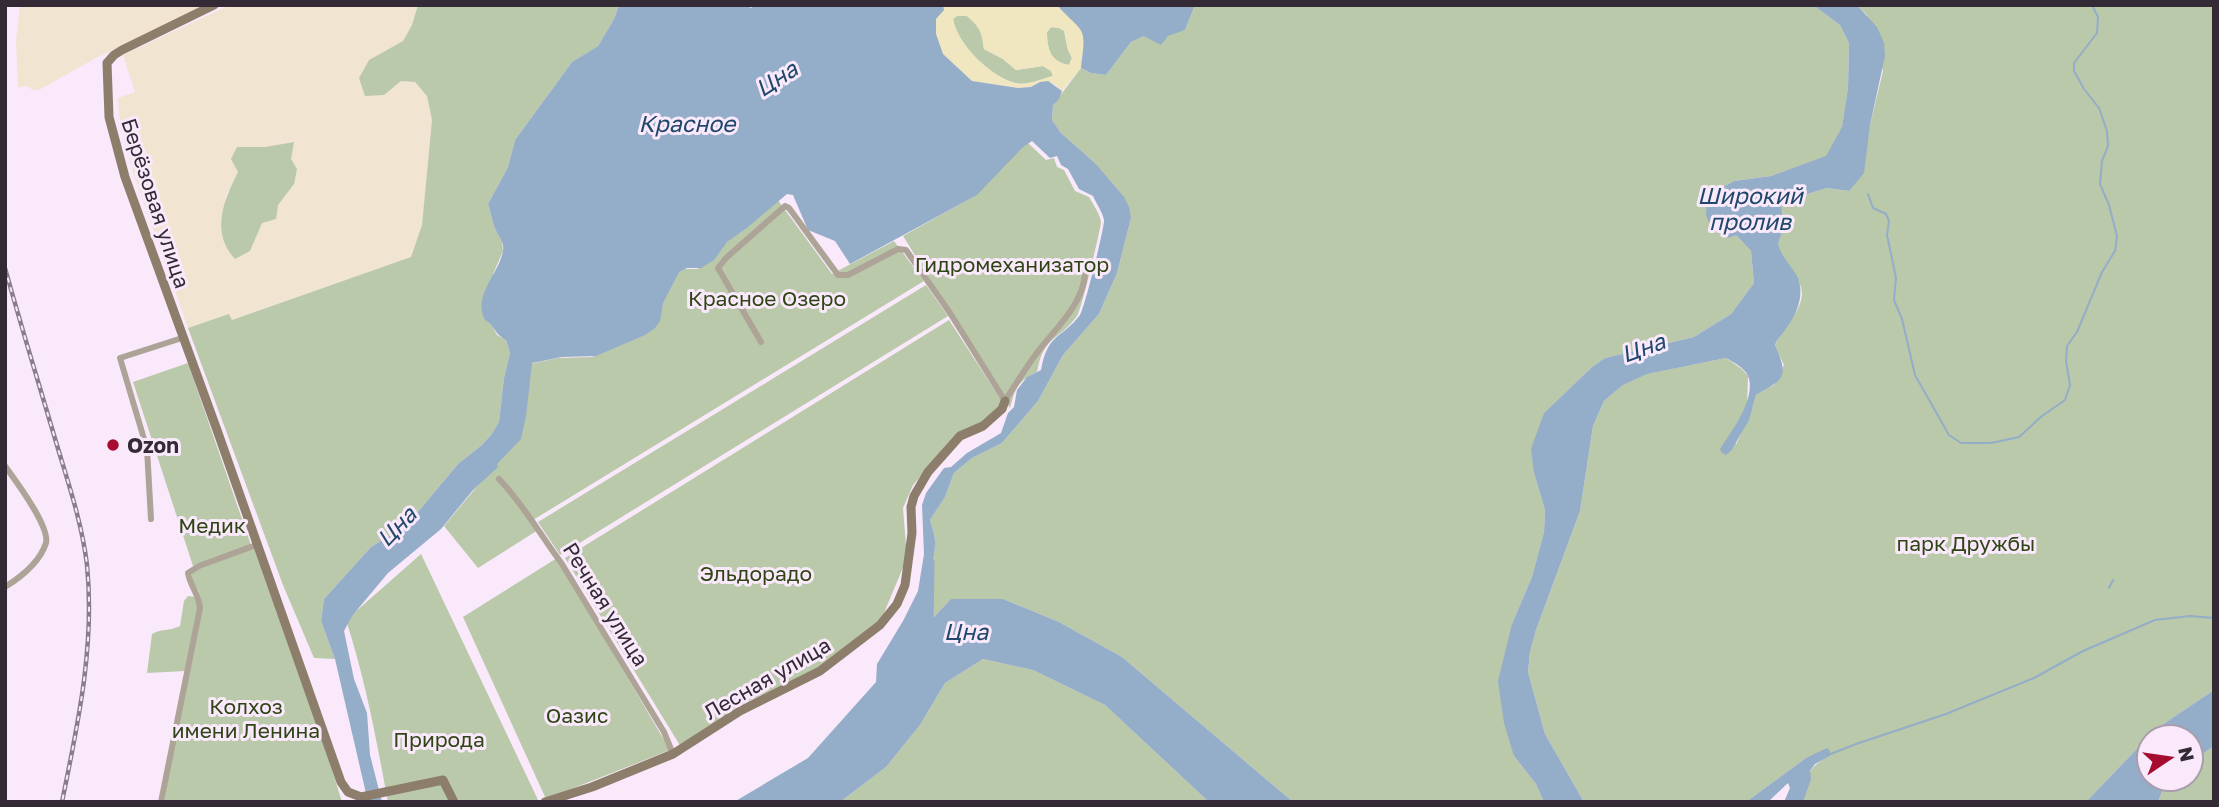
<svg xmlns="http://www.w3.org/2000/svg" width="2219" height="807" font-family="'Golos Text',sans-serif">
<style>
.industrial{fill:#f1e4d0;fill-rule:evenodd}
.green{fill:#b9c9aa}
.sand{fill:#f0e6c0;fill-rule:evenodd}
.water{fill:#94adc8}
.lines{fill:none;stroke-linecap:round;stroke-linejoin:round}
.stream{stroke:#94adc8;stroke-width:2}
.river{stroke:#94adc8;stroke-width:9}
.street{stroke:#ada397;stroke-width:6}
.secondary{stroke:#8d7e6c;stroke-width:9}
.rail-casing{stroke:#897d8b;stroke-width:4.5}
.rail{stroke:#f9e9fb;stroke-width:2;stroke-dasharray:5;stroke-linecap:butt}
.poi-dot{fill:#a60c30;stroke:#f9e9fb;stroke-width:2.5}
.labels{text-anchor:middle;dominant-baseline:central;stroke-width:6;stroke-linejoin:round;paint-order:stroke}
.street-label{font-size:21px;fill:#332a35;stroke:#f9e9fb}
.park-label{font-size:21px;fill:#304515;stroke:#f9e9fb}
.poi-label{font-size:21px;font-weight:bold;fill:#332a35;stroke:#f9e9fb;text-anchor:start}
.water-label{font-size:23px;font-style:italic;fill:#20486d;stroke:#f9e9fb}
</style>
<rect width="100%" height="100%" fill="#f9e9fb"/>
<g class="industrial">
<polygon points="20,5 208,5 94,59 39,90 33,90 27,86 18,87 16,42"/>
<path d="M230,5h188l1,3 -7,17 -9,16 -34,19 15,35 17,-14 14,1 12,14 5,24 -10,105 -11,32 -180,63 -2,-5 -41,13 -55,-156 -14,-58 -1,-16 17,-6 -12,-37zM293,142l-2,17 3,25 -32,39 -12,28 -25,-54 13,-25 -1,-25h28z"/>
</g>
<g class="green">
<polygon points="418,5 622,5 618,8 614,19 598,46 572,62 515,140 508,167 488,204 495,229 502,240 503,251 493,274 490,322 497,335 506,340 510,353 504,378 499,422 491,435 482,445 458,464 407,525 371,547 324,599 321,621 335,659 314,658 283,585 188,328 229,314 232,320 411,257 422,225 432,120 427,96 415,82 401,81 384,95 365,96 359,78 369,60 403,41 412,25"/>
<path d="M1195,5h385l13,2 14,-2h206l27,20 9,18 -1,45 -6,40 -16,29 -55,19 -37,5 -24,13 26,41 15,16 3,32 -23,31 -37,23 -89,21 -13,9 -48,46 -10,60 11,37 -1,22 -12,45 -20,47 2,132 22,28 8,18h-251l-171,-145 -63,-35 -56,-23h-52l-17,18c-19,-24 2,-49 1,-75 0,-7 -3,-15 -5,-22l15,-23 9,-24 18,-15 30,-15 36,-42 25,-46 36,-41 18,-41 14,-55 -36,-55 -34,-30 -9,-13 1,-15 28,-37 10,5 15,2 25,-33 13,-6c15,5 26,-3 41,-6z"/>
<path d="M1857,5h357v685l-58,39 -70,73h-283c4,-26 3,-34 27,-46l-24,2 -60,44h-162l-39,-68 -17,-62 2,-20 6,-22 44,-119 13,-85 11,-25 19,-16 23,-11 80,-16 16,11 6,7 -1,28 -9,18 -2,23 17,-39 3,-11 18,-10 10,-20 -9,-19c6,-17 27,-34 27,-53 -1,-17 -17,-27 -23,-43 -4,-13 0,-35 2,-48l46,-14 22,3 21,-66 13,-54 -16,-56z"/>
<path d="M957,16h10c13,11 15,16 17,33l19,10 13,11 27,-4 8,5 2,5c-11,3 -26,10 -38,7 -24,-6 -58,-39 -62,-64z"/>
<path d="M1051,27l8,1 5,3 4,19 4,8 -3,7c-19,-3 -22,-17 -22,-33z"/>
<path d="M294,142l-3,17 6,10 -3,15 -16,21 -2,14 -14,4 -12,28 -15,8c-25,-27 -11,-59 3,-87l-7,-13 6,-12h28z"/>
<path d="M1028,143l18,17 8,-2 3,9 7,3 11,21 14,6c4,7 11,17 12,25 0,6 -20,89 -24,94 -19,26 -33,18 -40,56 -19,9 -22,16 -27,36l-107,-172 70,-39 45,-47z"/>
<polygon points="777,199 832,274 894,241 924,281 533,520 538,530 478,568 444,526 494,466 529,364 558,358 592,357 642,336 651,330 675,274 684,269 697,269 711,261 719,249"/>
<polygon points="926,285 948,316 560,555 538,522"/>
<polygon points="949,320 1007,409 949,444 913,485 903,508 907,558 879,625 816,670 736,707 709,730 681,747 565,558"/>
<polygon points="188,363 251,545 250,547 193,566 133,382"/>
<polygon points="254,548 329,760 342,802 164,802 201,599 198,590 194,588 191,571"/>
<path d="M421,554l118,248h-151c-12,-64 -22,-120 -42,-182z"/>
<polygon points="557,558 670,750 546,799 463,617"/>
<path d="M188,596l9,1 1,7 -13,67 -38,2 5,-39c8,-5 18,-3 28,-8l4,-25z"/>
<polygon points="983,659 1033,670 1105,705 1209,802 840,802 886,767 920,725 945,683"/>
<polygon points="2214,746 2214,802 2158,802 2164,786 2171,779 2191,779 2191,762"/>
</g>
<path class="sand" d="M943,5h114l21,20 7,12 -4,31 -19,23 -8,-7 -14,-2 -9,5 -13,1 -46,-7 -30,-28 -6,-19v-15l7,-9zM957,16h10c13,11 15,16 17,33l19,10 13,11 27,-4 8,5 2,5c-12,3 -26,10 -38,7 -24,-6 -58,-39 -62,-64zM1051,27l8,1 5,3 4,19 4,8 -3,7c-19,-3 -22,-17 -22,-33z"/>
<g class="water">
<path d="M622,5h124l5,3 3,-3h189l1,5 -8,9v15l7,20 29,27 46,7 13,-1 9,-5 8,-1 14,10 -3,8 -6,6 -1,15 9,13 34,30 29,34 5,10 2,11 -14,55 -18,41 -36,41 -25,46 -36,42 -30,15 -18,15 -9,24 -15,23c2,7 5,15 5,22 1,26 -20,52 -1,75l17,-18h52l56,23 63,35 171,145h-84l-104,-97 -72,-35 -50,-11 -38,24 -25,42 -34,42 -46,35h-106l74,-44 68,-76 1,-18 26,-43 15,-30 6,-37 -2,-49 4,-12 18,-25 7,-1 16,-14 34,-20 7,-20 6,-6 3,-17 10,-13 14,-7c7,-38 20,-30 39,-55 4,-5 25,-89 24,-95 -1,-7 -8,-17 -11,-24l-14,-7 -11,-20 -7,-4 -4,-9 -7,2 -18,-17 -10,7 -45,47 -127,69 -15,-23 -27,-11 -15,-35 -6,-1 -39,33 -21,15 -13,18 -13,8h-14l-8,4 -16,31 -3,18 -5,7 -10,7 -49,21 -34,1 -30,6 -6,53 -5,23 -24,25 1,3 -25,23 -32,39 -53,44 -36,43 -8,15 10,48 13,34 3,42 12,47h-14l-33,-143 -14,-38 3,-22 47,-52 36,-22 51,-61 24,-19 9,-10 8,-13 5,-44 6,-25 -4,-13c-13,-7 -11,-15 -21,-20 -13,-23 14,-47 18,-69 2,-10 -6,-16 -9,-25 -2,-8 -4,-15 -6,-22l20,-37 7,-27 57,-78 26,-16 16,-27 4,-11z"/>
<path d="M1057,5h138l-10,25 -17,6 -7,9 -17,-9 -13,6 -25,33 -15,-2 -10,-5c6,-44 3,-33 -24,-63z"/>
<path d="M1813,5h44l20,22 7,16 1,13 -15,69 -6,48 -15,18 -22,-3 -46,14 2,27 -5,14c3,14 12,21 19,33 8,17 1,36 -10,51 -4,7 -9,10 -12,18 14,32 10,34 -19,50l-7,25 -18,31 -5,4 -4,-2 -2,-4c11,-17 37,-51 28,-73 -3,-8 -15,-14 -22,-18l-79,16 -24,11 -19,16 -11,25 -13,85 -44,119 -6,22 -2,20 17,62 39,68h-40l-8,-18 -22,-28 -10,-33 -6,-42 14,-57 20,-47 12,-45 1,-22 -11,-37 -3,-24 13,-36 48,-46 13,-9 89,-21 37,-23 23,-31 -3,-32 -15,-16 -8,3 -17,-10 -5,-13 1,-13 3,-8 24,-13 37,-5 55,-20 16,-29 6,-39 1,-45 -9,-18z"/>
<polygon points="2214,690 2214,746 2191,762 2191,737 2149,737 2149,779 2171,779 2164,786 2158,802 2086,802 2156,729"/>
<polygon points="1827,748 1830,751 1830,756 1815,764 1810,771 1811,779 1803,802 1784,802 1790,788 1788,783 1768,802 1746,802 1806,758"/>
</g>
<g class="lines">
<g class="stream">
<polyline points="1868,194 1873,208 1886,214 1889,221 1887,235 1896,278 1894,300 1902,319 1915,375 1949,435 1961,443 1991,443 2019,437 2042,416 2065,400 2070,385 2066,361 2067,346 2077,332 2102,272 2115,251 2117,236 2109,205 2100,184 2102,161 2108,146 2107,131 2099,108 2084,89 2074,71 2074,63 2097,33 2098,17 2092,5"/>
<polyline points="2109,588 2113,580"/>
<polyline points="1828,755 1856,744 1946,714 2034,678 2083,651 2155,620 2190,616 2214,618"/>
</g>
<polyline class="river" points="929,622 930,562"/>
<g class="street">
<path d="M761,342l-43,-74 8,-10 59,-52 4,2 49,67h10l50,-26 8,1 44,63 55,88c10,-16 20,-32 31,-47 18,-24 47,-49 49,-80"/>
<path d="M5,466c10,14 45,60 41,77 -6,19 -25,34 -41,44"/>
<path d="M499,479c25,26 42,57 63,85l102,168 9,22"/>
<polyline points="151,519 147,449 120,358 182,338"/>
<path d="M161,802l39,-194c-1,-14 -10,-22 -12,-35l11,-7 57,-21"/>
</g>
<g class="secondary">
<polyline points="214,5 122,50 114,55 107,63 109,117 125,177 217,430 341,782 348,792 361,797 443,780 454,802"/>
<polyline points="545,802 592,787 673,754 740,711 820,671 880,625 897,604 905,585 912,533 911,507 914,496 928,472 960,436 983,426 1002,409 1005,401"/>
</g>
<g class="rail-casing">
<path id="rail" d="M5,268c16,58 34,116 51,174 12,40 26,81 31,123 8,81 -9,158 -25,237"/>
</g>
<use href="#rail" class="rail"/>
</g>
<circle class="poi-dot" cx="113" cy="445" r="7"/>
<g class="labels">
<g class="street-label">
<text transform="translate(156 203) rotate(72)">Берёзовая улица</text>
<text transform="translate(606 604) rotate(58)">Речная улица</text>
<text transform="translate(767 678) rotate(-30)">Лесная улица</text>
</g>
<g class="park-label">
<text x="1012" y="264">Гидромеханизатор</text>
<text x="767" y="298">Красное Озеро</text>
<text x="212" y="525">Медик</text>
<text x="1966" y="543">парк Дружбы</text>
<text x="756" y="573">Эльдорадо</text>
<text x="246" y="706">Колхоз<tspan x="246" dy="24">имени Ленина</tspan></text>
<text x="577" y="715">Оазис</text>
<text x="439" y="739">Природа</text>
</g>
<g class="poi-label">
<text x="127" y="445">Ozon</text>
</g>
<g class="water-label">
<text transform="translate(776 78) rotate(-33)">Цна</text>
<text x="687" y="123">Красное</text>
<text x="1750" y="195">Широкий<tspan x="1750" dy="26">пролив</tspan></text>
<text transform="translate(1643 347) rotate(-20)">Цна</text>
<text transform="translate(396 526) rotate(-46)">Цна</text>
<text x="966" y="631">Цна</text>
</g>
</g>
<rect width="2219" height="807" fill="none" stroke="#332a35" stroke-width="14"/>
<g transform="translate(2170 758) rotate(77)"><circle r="33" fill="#f9e9fb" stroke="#aa9dac" stroke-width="2"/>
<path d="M0-5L12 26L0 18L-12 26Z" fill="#a60c30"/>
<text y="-10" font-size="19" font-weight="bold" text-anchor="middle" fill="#332a35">N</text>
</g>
</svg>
